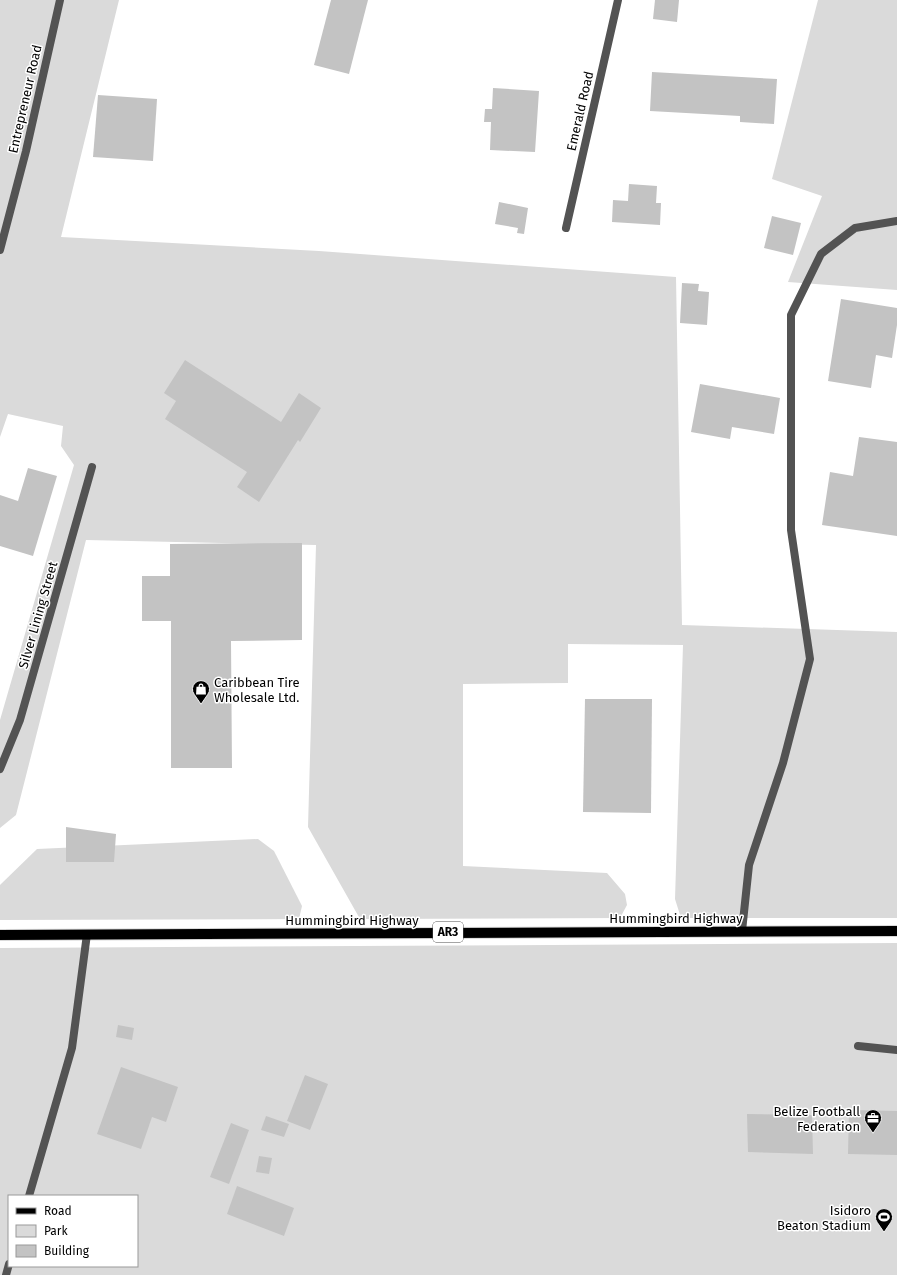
<svg xmlns="http://www.w3.org/2000/svg" width="897" height="1275" font-family="'Fira Sans',sans-serif">
<style>
.green{fill:#dadada;fill-rule:evenodd}
.building{fill:#c3c3c3}
.lines{fill:none;stroke-linecap:round;stroke-linejoin:round}
.primary-casing{stroke:#dbdbdb;stroke-width:12}
.lane{stroke:#535353;stroke-width:8}
.street{stroke:#535353;stroke-width:8}
.primary{stroke:#000;stroke-width:10}
.labels{text-anchor:middle;dominant-baseline:central;stroke-width:3;stroke-linejoin:round;paint-order:stroke}
.shield{fill:#fff;stroke:#4c4c4c;stroke-width:1}
.shield-label{font-size:12px;font-weight:bold;fill:#000}
.street-label{font-size:13px;fill:#000;stroke:#fff}
.poi-label{font-size:13px;fill:#000;stroke:#fff;text-anchor:end}
</style>
<rect width="100%" height="100%" fill="#fff"/>
<g class="green">
<polygon points="0,0 119,0 61,237 319,251 676,277 682,625 897,632 897,918 681,918 675,899 683,645 568,644 568,683 463,684 463,866 607,873 625,894 627,905 620,918 360,919 308,827 316,545 86,540 16,815 0,828 0,720 74,465 61,446 63,426 8,414 0,437"/>
<polygon points="818,0 897,0 897,290 788,282 822,196 772,179"/>
<polygon points="258,839 274,851 302,906 299,919 0,920 0,885 37,849"/>
<path d="M897,943v332h-897v-327zM9,1196h128v70h-128z"/>
</g>
<g class="building">
<polygon points="331,0 368,0 349,74 314,65"/>
<polygon points="655,0 679,0 677,22 653,19"/>
<polygon points="652,72 777,79 774,124 740,122 740,116 650,111"/>
<polygon points="493,88 539,91 535,152 490,150 491,122 484,122 485,109 492,109"/>
<polygon points="98,95 157,99 153,161 93,157"/>
<polygon points="629,184 657,186 656,203 661,203 660,225 612,222 613,200 628,201"/>
<polygon points="499,202 528,208 524,234 517,233 518,228 495,224"/>
<polygon points="772,216 801,223 793,255 764,248"/>
<polygon points="682,283 699,284 698,291 709,292 707,325 680,323"/>
<polygon points="841,299 897,308 897,325 892,358 876,355 871,388 828,381"/>
<polygon points="185,360 281,422 299,393 321,408 300,442 298,440 259,502 237,487 247,472 165,419 176,401 164,393"/>
<polygon points="700,384 780,398 774,434 732,427 730,439 691,432"/>
<polygon points="859,437 897,442 897,536 822,525 830,472 853,476"/>
<polygon points="28,468 57,476 33,556 0,546 0,495 18,501"/>
<polygon points="302,543 302,640 231,641 232,768 171,768 171,621 142,621 142,576 170,576 170,544"/>
<polygon points="585,699 652,699 651,813 583,812"/>
<polygon points="66,827 116,834 114,862 66,862"/>
<polygon points="118,1025 134,1028 132,1040 116,1037"/>
<polygon points="121,1067 178,1087 166,1122 152,1117 141,1149 97,1134"/>
<polygon points="305,1075 328,1084 310,1130 287,1121"/>
<polygon points="849,1110 897,1111 897,1155 848,1154"/>
<polygon points="747,1114 812,1115 813,1154 748,1152"/>
<polygon points="266,1116 289,1124 284,1137 261,1130"/>
<polygon points="231,1123 249,1130 229,1184 210,1177"/>
<polygon points="259,1156 272,1158 269,1174 256,1172"/>
<polygon points="237,1186 294,1208 284,1236 227,1214"/>
</g>
<g class="lines">
<g class="primary-casing">
<polyline id="primary" points="0,935 897,931"/>
</g>
<g class="lane">
<polyline points="0,769 20,720 92,467"/>
<polyline points="742,931 749,865 783,763 810,659 791,530 791,315 821,254 855,228 897,221"/>
<polyline points="858,1046 897,1050"/>
</g>
<g class="street">
<polyline points="566,228 618,0"/>
<polyline points="0,250 26,151 60,0"/>
<polyline points="29,1196 72,1048 87,934"/>
<polyline points="6,1275 9,1264"/>
</g>
<use href="#primary" class="primary"/>
</g>
<defs>
<g id="shop-pin" transform="scale(0.9)"><path d="M0 17L-7.5 6A9.5 9.5 0 1 1 7.5 6Z" fill="#000" stroke="#fff"/><path d="M-5-2.5h2.3a2.7 3.5 0 0 1 5.4 0H5L5.5 6h-11ZM-1.5-2.5h3a1.5 2.3 0 0 0-3 0Z" fill="#fff"/></g>
<g id="office-pin" transform="scale(0.9)"><path d="M0 17L-7.5 6A9.5 9.5 0 1 1 7.5 6Z" fill="#000" stroke="#fff"/><path d="M-6-3h4V-5.5h4V-3h4V5H-6ZM-1-4.5V-3h2v-1.5ZM-6 0V1H6V0Z" fill="#fff"/></g>
<g id="stadium-pin" transform="scale(0.9)"><path d="M0 17L-7.5 6A9.5 9.5 0 1 1 7.5 6Z" fill="#000" stroke="#fff"/><path d="M0-5a6.5 5 0 1 0 0 10a6.5 5 0 1 0 0-10ZM-3.5-1.8h7v3.6h-7Z" fill="#fff"/></g>
</defs>
<g fill-rule="evenodd">
<use href="#shop-pin" x="201" y="689"/>
<use href="#office-pin" x="873" y="1118"/>
<use href="#stadium-pin" x="884" y="1217"/>
</g>
<g class="labels">
<rect class="shield" x="433" y="922" width="30" height="20" rx="3"/>
<g class="shield-label">
<text x="448" y="932">AR3</text>
</g>
<g class="street-label">
<text transform="translate(25 99) rotate(-77)">Entrepreneur Road</text>
<text transform="translate(580 111) rotate(-77)">Emerald Road</text>
<text transform="translate(38 615) rotate(-74)">Silver Lining Street</text>
<text x="676" y="918">Hummingbird Highway</text>
<text x="352" y="920">Hummingbird Highway</text>
</g>
<g class="poi-label">
<text x="214" y="682" text-anchor="start">Caribbean Tire<tspan x="214" dy="15">Wholesale Ltd.</tspan></text>
<text x="860" y="1111">Belize Football<tspan x="860" dy="15">Federation</tspan></text>
<text x="871" y="1210">Isidoro<tspan x="871" dy="15">Beaton Stadium</tspan></text>
</g>
</g>
<rect x="8" y="1195" width="130" height="72" fill="#ffffff" stroke="#999999"/>
<rect x="16" y="1208" width="20" height="6" fill="#000000" stroke="#999999"/>
<text x="44" y="1215" font-size="12" fill="#000000">Road</text>
<rect x="16" y="1225" width="20" height="12" fill="#dadada" stroke="#999999"/>
<text x="44" y="1235" font-size="12" fill="#000000">Park</text>
<rect x="16" y="1245" width="20" height="12" fill="#c3c3c3" stroke="#999999"/>
<text x="44" y="1255" font-size="12" fill="#000000">Building</text>
</svg>
